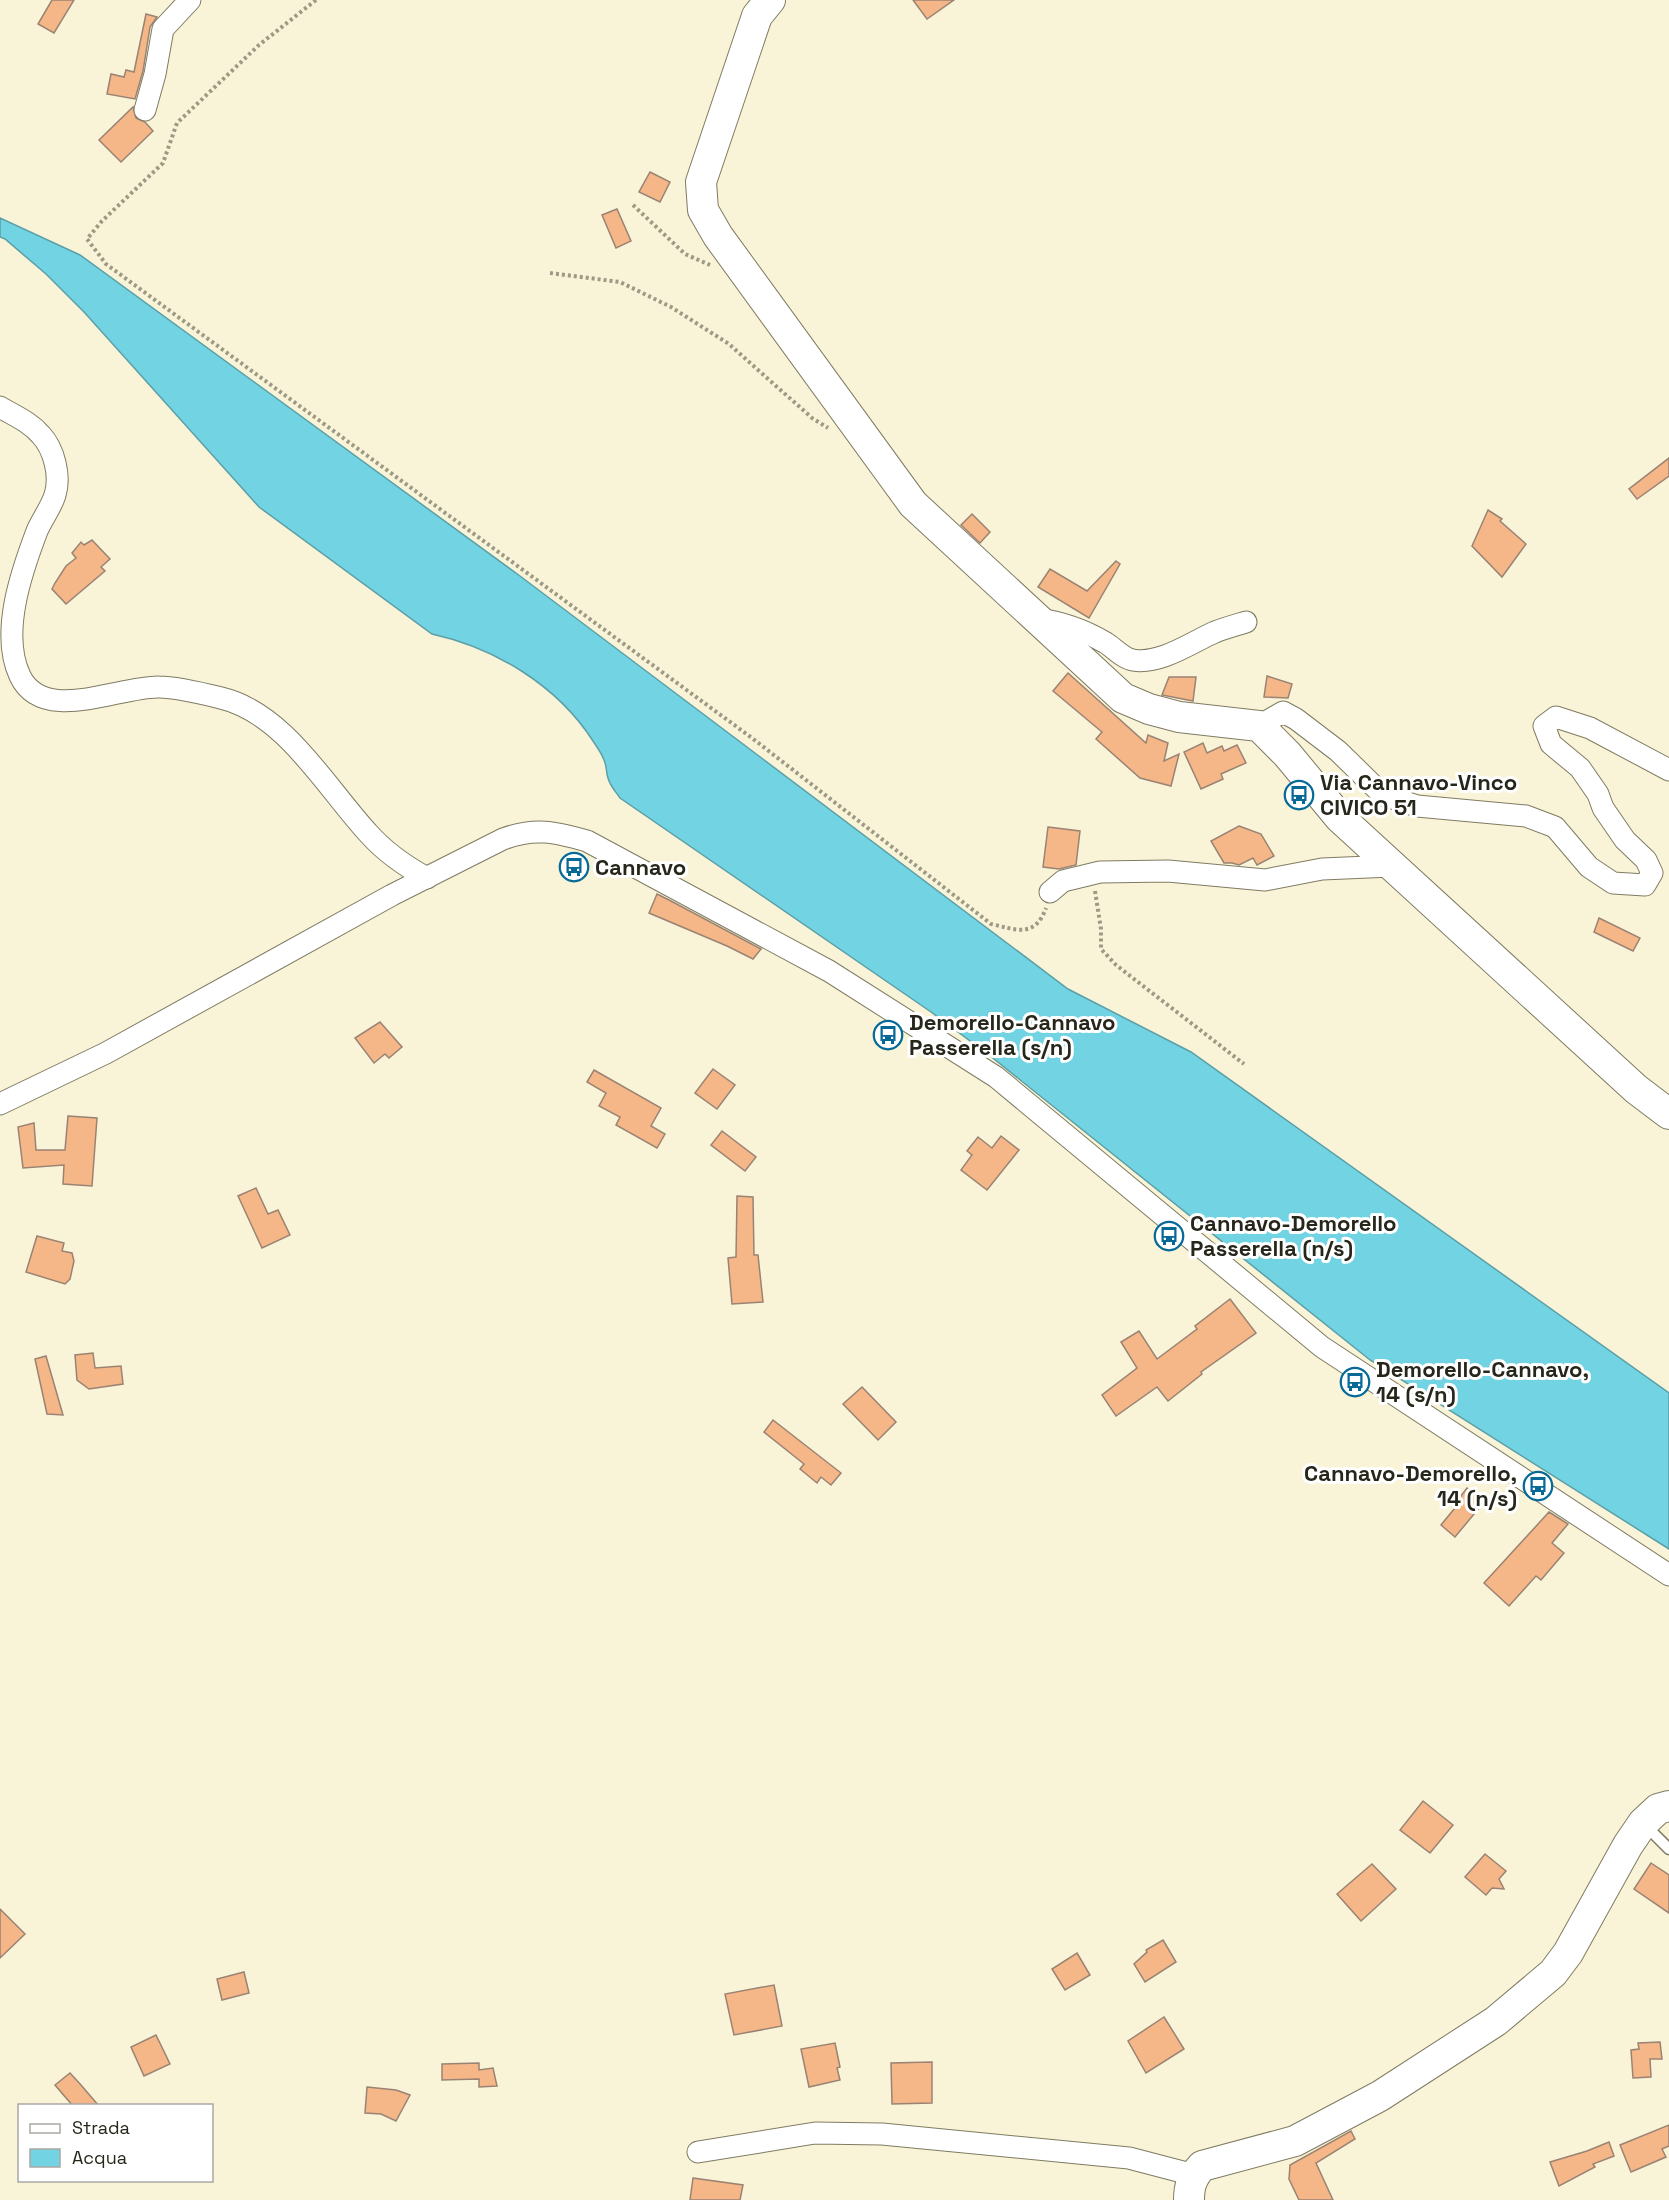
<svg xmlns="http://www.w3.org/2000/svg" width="1669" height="2200" font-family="'Space Grotesk',sans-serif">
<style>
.water{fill:#72d3e3;stroke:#5c9fa7;stroke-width:1.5}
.building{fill:#f5b788;stroke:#9a8373;stroke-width:1.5}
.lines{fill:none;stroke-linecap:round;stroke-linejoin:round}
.lane-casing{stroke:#7f7b62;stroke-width:13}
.street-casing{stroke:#7f7b62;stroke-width:23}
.secondary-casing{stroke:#7f7b62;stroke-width:32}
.path{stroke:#9d9985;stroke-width:4;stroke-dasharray:3 3;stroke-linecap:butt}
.lane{stroke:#fff;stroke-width:10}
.street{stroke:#fff;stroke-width:21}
.secondary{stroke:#fff;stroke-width:30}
.labels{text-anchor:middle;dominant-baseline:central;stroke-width:6;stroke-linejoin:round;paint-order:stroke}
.poi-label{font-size:22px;font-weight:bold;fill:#27261b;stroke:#fff;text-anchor:start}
</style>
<rect width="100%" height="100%" fill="#f9f4d8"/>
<path class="water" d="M0,218l80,37 440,321 548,413 123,63 478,341v156l-299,-189 -381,-305 -58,-43 -311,-214c-4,-6 -10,-12 -12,-20 -2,-5 -1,-12 -4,-18 -2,-6 -7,-13 -11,-19 -36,-56 -98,-93 -161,-107l-173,-127 -175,-195 -38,-38 -41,-35 -5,-2z"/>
<g class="building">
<polygon points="52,0 74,0 54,33 38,24"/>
<polygon points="913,0 954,0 927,19"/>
<polygon points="146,14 157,17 150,27 143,71 135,99 107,94 111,74 124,77 126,70 134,72"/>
<polygon points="133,107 136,118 145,122 153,131 121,162 99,140"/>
<polygon points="650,172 670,182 660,202 639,192"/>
<polygon points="617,209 631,241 616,248 602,215"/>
<polygon points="1669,458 1669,476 1637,499 1629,489"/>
<polygon points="1488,510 1502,519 1500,521 1526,544 1502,577 1472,546"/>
<polygon points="972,514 990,532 980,543 961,525"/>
<polygon points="92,540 110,559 101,567 105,571 66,604 52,589 55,583 66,566 76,558 72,553 81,542 84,545"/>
<polygon points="1116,561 1120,564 1089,618 1038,587 1050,569 1087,591"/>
<polygon points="1068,673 1146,743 1148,735 1168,743 1164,761 1179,754 1171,786 1140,778 1096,739 1102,732 1053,691"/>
<polygon points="1267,676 1292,684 1288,698 1264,697"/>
<polygon points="1169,677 1196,677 1193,701 1162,695"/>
<polygon points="1203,743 1207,753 1222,746 1224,751 1237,745 1246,763 1221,774 1223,779 1201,789 1184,752"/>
<polygon points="1239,826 1261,834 1274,856 1257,865 1253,858 1239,865 1232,863 1224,863 1211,841"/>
<polygon points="1048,827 1080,831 1076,865 1059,869 1043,867"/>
<polygon points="657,894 671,901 761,949 753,959 727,946 649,913"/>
<polygon points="1599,918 1640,938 1633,951 1594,932"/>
<polygon points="380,1022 402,1047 389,1058 385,1054 374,1063 355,1038"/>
<polygon points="713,1069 735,1085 717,1109 695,1093"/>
<polygon points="594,1070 661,1108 651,1126 665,1134 657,1148 616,1125 620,1117 599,1106 606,1093 587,1082"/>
<polygon points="68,1116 97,1118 92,1186 63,1184 64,1165 23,1168 18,1127 34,1123 36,1150 65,1150"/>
<polygon points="722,1131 756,1157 745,1171 711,1145"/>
<polygon points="1001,1136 1019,1150 987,1190 961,1170 972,1155 967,1151 978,1137 992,1148"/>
<polygon points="256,1188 268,1214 278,1210 290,1235 262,1248 238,1196"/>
<polygon points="737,1196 753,1197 754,1255 758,1255 763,1302 732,1304 728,1258 736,1257"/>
<polygon points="37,1236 64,1243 62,1251 72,1253 74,1261 70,1279 65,1284 26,1272"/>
<polygon points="1230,1299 1256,1333 1201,1372 1202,1374 1168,1401 1157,1387 1116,1416 1102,1395 1137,1368 1121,1342 1139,1331 1157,1359 1197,1329 1195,1326"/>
<polygon points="93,1353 95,1368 121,1366 123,1384 89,1389 77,1380 75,1355"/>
<polygon points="46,1356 63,1415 47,1414 35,1359"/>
<polygon points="862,1387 896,1422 878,1440 843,1404"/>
<polygon points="773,1420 841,1473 831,1485 821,1477 817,1483 800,1469 804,1464 764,1432"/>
<polygon points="1467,1488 1484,1502 1455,1537 1441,1525 1459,1503 1457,1501"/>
<polygon points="1549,1512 1568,1524 1552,1543 1564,1553 1541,1580 1536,1576 1509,1606 1484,1583"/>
<polygon points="1423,1801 1453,1825 1430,1853 1400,1830"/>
<polygon points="1485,1854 1506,1871 1499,1879 1504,1889 1492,1888 1486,1895 1465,1877"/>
<polygon points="1651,1863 1669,1875 1669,1913 1634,1889"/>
<polygon points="1372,1864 1396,1889 1361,1921 1337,1894"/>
<polygon points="0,1909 25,1934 0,1958"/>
<polygon points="1163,1940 1176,1962 1145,1982 1134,1964 1147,1952 1146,1950"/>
<polygon points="1077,1953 1090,1975 1065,1990 1052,1969"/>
<polygon points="244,1972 249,1993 222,2000 217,1979"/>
<polygon points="774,1985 782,2026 734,2035 725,1994"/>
<polygon points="1164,2017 1184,2049 1146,2073 1128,2041"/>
<polygon points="156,2035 170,2064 144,2076 131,2047"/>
<polygon points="1660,2042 1662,2059 1650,2059 1651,2077 1633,2078 1631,2050 1639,2049 1638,2043"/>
<polygon points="835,2043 840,2067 837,2068 840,2080 809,2087 801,2049"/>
<polygon points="932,2062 932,2103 892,2104 891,2063"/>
<polygon points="479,2063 479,2070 493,2068 497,2086 479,2087 479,2079 442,2080 442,2064"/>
<polygon points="70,2073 81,2085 99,2106 73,2106 55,2085"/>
<polygon points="367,2087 396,2090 410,2095 396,2121 381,2114 365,2113"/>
<polygon points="1669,2125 1669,2146 1662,2149 1666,2157 1631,2172 1620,2145"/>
<polygon points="1351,2131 1355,2139 1316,2163 1333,2200 1299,2200 1289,2179 1290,2165"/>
<polygon points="1609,2142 1614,2156 1593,2164 1595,2167 1559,2186 1550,2162 1587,2151"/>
<polygon points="693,2178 743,2185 740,2200 690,2200"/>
</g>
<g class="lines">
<g class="lane-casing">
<polyline id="lane" points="1644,1824 1669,1849"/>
</g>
<g class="street-casing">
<g id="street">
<polyline points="145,110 155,74 163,29 190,0"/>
<path d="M0,407c15,9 30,15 41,28 13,14 20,41 14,60 -4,13 -13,24 -18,36 -16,42 -37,103 -17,145 23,49 99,10 139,11 16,0 46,7 62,11 64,15 106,91 148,136 17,19 36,32 58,44"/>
<path d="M1037,619c25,3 47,11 69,24 8,5 18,16 27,17 27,5 59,-18 82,-28 10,-4 21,-7 31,-10"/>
<polyline points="1259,726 1283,712 1296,719 1338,751 1383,795 1417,806 1526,816 1555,827 1589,867 1613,883 1645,885 1652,873 1646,860 1625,840 1603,808 1598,794 1580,768 1551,744 1544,726 1556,717 1590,728 1669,770"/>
<polyline points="1050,892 1063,881 1100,872 1168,871 1265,880 1322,869 1392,866"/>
<path d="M0,1104l106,-51 286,-158 111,-56c32,-12 52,-7 84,2l242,130 167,106 326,270 347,228"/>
<polyline points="698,2152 815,2133 882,2134 1129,2158 1194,2175"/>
</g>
</g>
<g class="secondary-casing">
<g id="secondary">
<polyline points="770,0 757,16 701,182 703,210 718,236 913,504 1123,698 1149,709 1179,717 1259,726 1287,754 1340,818 1636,1089 1669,1114"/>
<path d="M1189,2200c0,-14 3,-23 13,-34l93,-25 85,-45 116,-75 57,-48 15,-20 60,-108 15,-22 15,-14 11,-3"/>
</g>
</g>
<g class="path">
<path d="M316,0l-57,45 -82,78 -14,40 -61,58 -15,18 19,25 646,474 239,186c26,6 44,14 55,-16"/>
<polyline points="633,205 685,254 710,265"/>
<polyline points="550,273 620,282 671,307 729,344 812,418 828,428"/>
<polyline points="1095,891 1101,929 1101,949 1116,965 1244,1064"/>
</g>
<use href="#lane" class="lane"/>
<use href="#street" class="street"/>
<use href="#secondary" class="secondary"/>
</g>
<defs>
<g id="bus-ring" transform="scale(1.5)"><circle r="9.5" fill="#fff" stroke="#066997" stroke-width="1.5"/><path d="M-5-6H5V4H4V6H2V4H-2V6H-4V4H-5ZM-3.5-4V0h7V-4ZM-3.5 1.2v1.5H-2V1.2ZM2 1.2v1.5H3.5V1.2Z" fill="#066997"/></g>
</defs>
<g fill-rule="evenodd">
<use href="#bus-ring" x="1299" y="795"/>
<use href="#bus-ring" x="574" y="867"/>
<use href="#bus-ring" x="888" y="1035"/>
<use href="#bus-ring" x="1169" y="1236"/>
<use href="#bus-ring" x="1355" y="1382"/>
<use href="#bus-ring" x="1538" y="1486"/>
</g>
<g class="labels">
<g class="poi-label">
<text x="1320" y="782">Via Cannavo-Vinco<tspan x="1320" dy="25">CIVICO 51</tspan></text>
<text x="595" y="867">Cannavo</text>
<text x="909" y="1022">Demorello-Cannavo<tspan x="909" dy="25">Passerella (s/n)</tspan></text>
<text x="1190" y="1223">Cannavo-Demorello<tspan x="1190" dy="25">Passerella (n/s)</tspan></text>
<text x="1376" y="1369">Demorello-Cannavo,<tspan x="1376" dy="25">14 (s/n)</tspan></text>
<text x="1517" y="1473" text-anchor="end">Cannavo-Demorello,<tspan x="1517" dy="25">14 (n/s)</tspan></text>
</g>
</g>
<rect x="18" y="2104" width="195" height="78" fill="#ffffff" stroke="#a9a8a4" stroke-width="1.5"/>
<rect x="30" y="2124" width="30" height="9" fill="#ffffff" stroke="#a9a8a4" stroke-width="1.5"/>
<text x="72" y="2134" font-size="18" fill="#27261b">Strada</text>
<rect x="30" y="2149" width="30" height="18" fill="#72d3e3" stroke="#a9a8a4" stroke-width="1.5"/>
<text x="72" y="2164" font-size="18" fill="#27261b">Acqua</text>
</svg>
